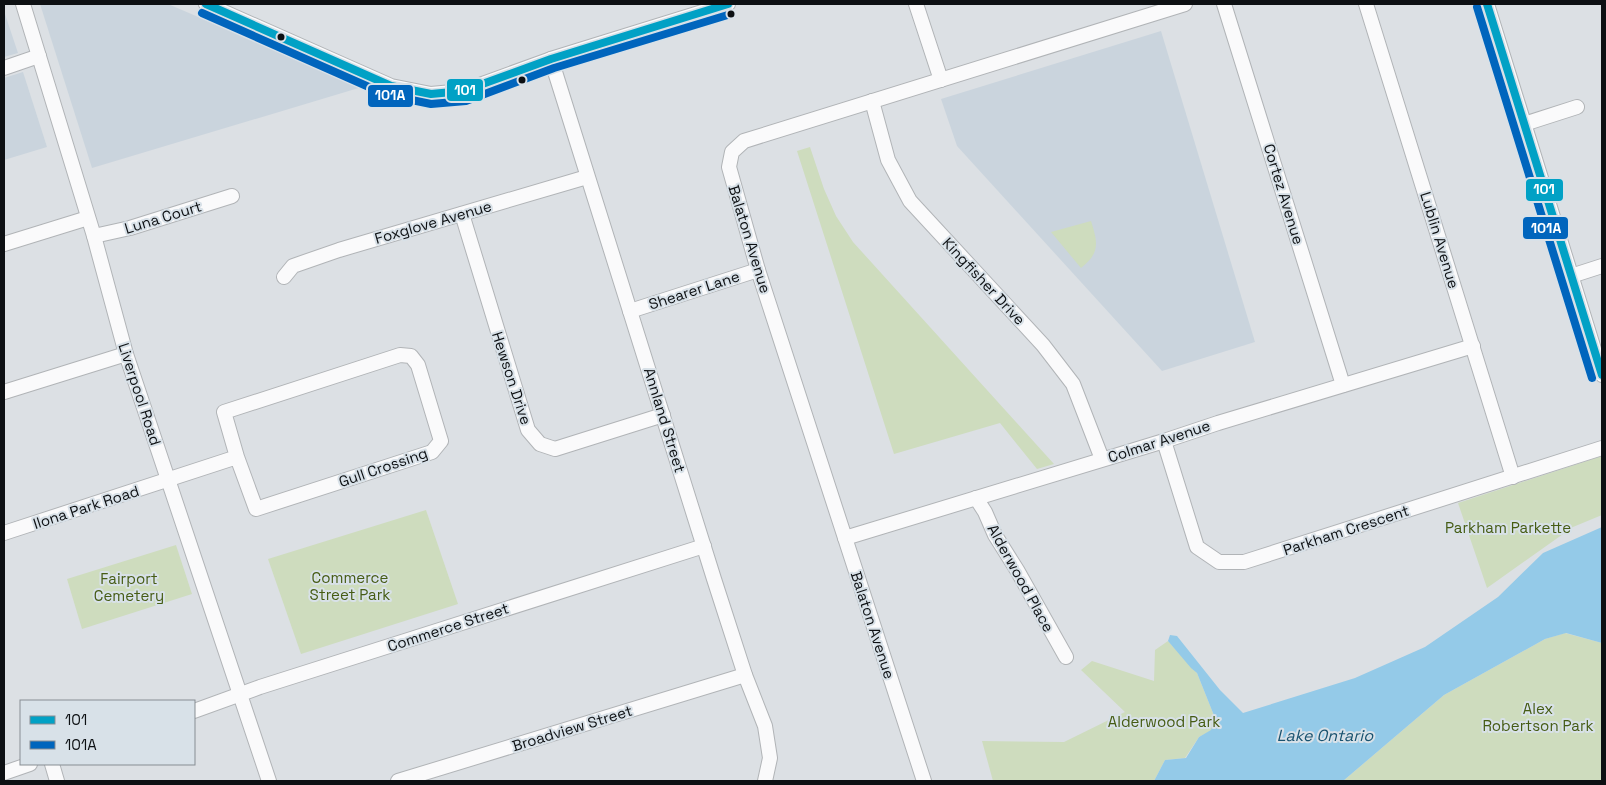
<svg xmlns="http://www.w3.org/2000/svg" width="1606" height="785" font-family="'Space Grotesk',sans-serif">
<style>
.built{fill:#cad4dd}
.green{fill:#cedcbe}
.water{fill:#94cae8}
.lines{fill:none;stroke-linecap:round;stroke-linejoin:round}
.minor-casing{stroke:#b1b4b7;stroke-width:16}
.minor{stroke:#fafafb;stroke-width:14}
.bus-1-casing{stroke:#d8e1e8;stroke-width:11}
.bus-2-casing{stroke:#d8e1e8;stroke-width:11}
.bus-1{stroke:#01a1c5;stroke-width:8}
.bus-2{stroke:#0065bd;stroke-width:8}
.bus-dot{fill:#0d1013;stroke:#d8e1e8;stroke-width:2}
.labels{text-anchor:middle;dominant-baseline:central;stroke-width:4;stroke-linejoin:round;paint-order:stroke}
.street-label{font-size:15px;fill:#0d1013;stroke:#d8e1e8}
.park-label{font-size:15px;fill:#465c14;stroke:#d8e1e8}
.water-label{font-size:16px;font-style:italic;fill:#18526f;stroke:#d8e1e8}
.line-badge{stroke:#d8e1e8;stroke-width:2}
.badge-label{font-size:14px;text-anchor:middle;font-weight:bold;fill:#fff}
</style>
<rect width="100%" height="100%" fill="#dce0e4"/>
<g class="built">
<polygon points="40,4 168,4 362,87 92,168"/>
<polygon points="4,11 18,53 4,57"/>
<polygon points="1161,31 1255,342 1162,371 957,146 941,99"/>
<polygon points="23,72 47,147 4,160 4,78"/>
</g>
<g class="green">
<polygon points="810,147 824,189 836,216 853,242 1054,464 1037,469 1000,423 894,454 797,151"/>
<path d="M1091,221c7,22 9,32 -10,47l-30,-36z"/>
<polygon points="1602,456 1602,515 1573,527 1487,588 1458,503"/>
<polygon points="426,510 458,604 301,654 268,559"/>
<polygon points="176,545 192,594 82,629 67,579"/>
<polygon points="1565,633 1602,643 1602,781 1343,781 1444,695 1545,639"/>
<polygon points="1168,641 1197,673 1215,718 1211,731 1199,737 1185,758 1165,760 1154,781 993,781 982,741 1064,742 1125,712 1081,670 1092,661 1154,681 1155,650"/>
</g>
<polygon class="water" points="1602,527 1602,643 1566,633 1545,639 1444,695 1343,781 1154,781 1165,760 1186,758 1199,737 1211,730 1215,718 1197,673 1191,668 1168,641 1170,635 1177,636 1220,690 1243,713 1355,678 1425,647 1498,597 1543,553"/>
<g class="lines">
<g class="minor-casing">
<g id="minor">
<polyline points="23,4 94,236 126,354 269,781"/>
<polyline points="206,4 391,86 431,94 463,91 551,59 728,4"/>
<polyline points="916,4 941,80"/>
<polyline points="1224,4 1343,385"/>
<polyline points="1366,4 1513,477"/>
<polyline points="1487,4 1602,375"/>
<polyline points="551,59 714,579 745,675 765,726 770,758 765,781"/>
<polyline points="4,68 39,56"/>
<polyline points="872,101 888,160 910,201 1043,345 1073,384 1102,459"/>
<polyline points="1524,124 1577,107"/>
<polyline points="462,214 528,430 540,444 555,449 663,415"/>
<polyline points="94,236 130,228 232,196"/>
<polyline points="4,244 88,218"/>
<polyline points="1571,276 1602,266"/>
<polyline points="284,277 293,266 339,250 587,177"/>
<polyline points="630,311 758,270"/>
<polyline points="4,392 126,354"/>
<polyline points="1164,441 1197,547 1219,562 1244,562 1602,448"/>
<polyline points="976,498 985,512 995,535 1017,570 1066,657"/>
<polyline points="4,533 237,457 224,412 400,355 411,356 418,365 441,441 432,452 256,509 237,457"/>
<polyline points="845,538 1164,441 1218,423 1473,346"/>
<polyline points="194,711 260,687 704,546"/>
<polyline points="52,764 57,781"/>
<polyline points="4,773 30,764"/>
<polyline points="398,781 745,675"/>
<polyline points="924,781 758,270 729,167 732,152 744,141 1185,4"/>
</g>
</g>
<use href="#minor" class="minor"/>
<g class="bus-1-casing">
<g id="bus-1">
<polyline points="206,4 391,86 431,94 463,91 551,59 728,4"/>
<polyline points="1487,4 1602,375"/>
</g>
</g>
<g class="bus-2-casing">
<g id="bus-2">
<polyline points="1477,7 1592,378"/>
<polyline points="202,13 387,95 431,104 466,101 554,68 731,14"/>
</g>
</g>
<use href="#bus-1" class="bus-1"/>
<use href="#bus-2" class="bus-2"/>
</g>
<g class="bus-dot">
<circle cx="731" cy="14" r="4.5"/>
<circle cx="281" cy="37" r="4.5"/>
<circle cx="522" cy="80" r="4.5"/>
</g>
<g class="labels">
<g class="street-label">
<text transform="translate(1284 194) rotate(73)">Cortez Avenue</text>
<text transform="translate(163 217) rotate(-17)">Luna Court</text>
<text transform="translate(433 222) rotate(-16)">Foxglove Avenue</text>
<text transform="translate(750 239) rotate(73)">Balaton Avenue</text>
<text transform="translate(1440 240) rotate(73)">Lublin Avenue</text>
<text transform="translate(984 281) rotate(47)">Kingfisher Drive</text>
<text transform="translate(694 290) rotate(-18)">Shearer Lane</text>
<text transform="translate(512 378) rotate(72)">Hewson Drive</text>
<text transform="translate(140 394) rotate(72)">Liverpool Road</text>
<text transform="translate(665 420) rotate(73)">Annland Street</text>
<text transform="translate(1159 441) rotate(-18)">Colmar Avenue</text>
<text transform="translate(383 467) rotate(-19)">Gull Crossing</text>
<text transform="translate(86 507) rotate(-18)">Ilona Park Road</text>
<text transform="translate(1346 530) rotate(-18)">Parkham Crescent</text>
<text transform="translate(1021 578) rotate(61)">Alderwood Place</text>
<text transform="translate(873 625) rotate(72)">Balaton Avenue</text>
<text transform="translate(448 627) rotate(-18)">Commerce Street</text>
<text transform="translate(572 728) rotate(-17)">Broadview Street</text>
</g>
<g class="park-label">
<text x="1508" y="527">Parkham Parkette</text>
<text x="350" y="577">Commerce<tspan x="350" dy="17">Street Park</tspan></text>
<text x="129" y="578">Fairport<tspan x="129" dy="17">Cemetery</tspan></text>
<text x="1538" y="708">Alex<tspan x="1538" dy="17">Robertson Park</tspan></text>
<text x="1164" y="721">Alderwood Park</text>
</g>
<g class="water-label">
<text x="1325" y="735">Lake Ontario</text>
</g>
</g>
<g class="line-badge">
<rect x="446" y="78" width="38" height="24" rx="5" fill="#01a1c5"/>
<rect x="367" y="84" width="47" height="24" rx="5" fill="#0065bd"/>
<rect x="1525" y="178" width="39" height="24" rx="5" fill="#01a1c5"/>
<rect x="1522" y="216" width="47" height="24" rx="5" fill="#0065bd"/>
</g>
<g class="badge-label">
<text x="465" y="95">101</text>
<text x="390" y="100">101A</text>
<text x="1544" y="194">101</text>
<text x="1546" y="233">101A</text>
</g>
<rect width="1606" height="785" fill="none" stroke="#0d1013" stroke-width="10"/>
<rect x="20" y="700" width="175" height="65" fill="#d8e1e8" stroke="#878d93"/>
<rect x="30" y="716" width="25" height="8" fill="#01a1c5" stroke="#878d93"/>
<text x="65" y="725" font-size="15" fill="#0d1013">101</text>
<rect x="30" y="741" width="25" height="8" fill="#0065bd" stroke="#878d93"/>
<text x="65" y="750" font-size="15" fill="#0d1013">101A</text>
</svg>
